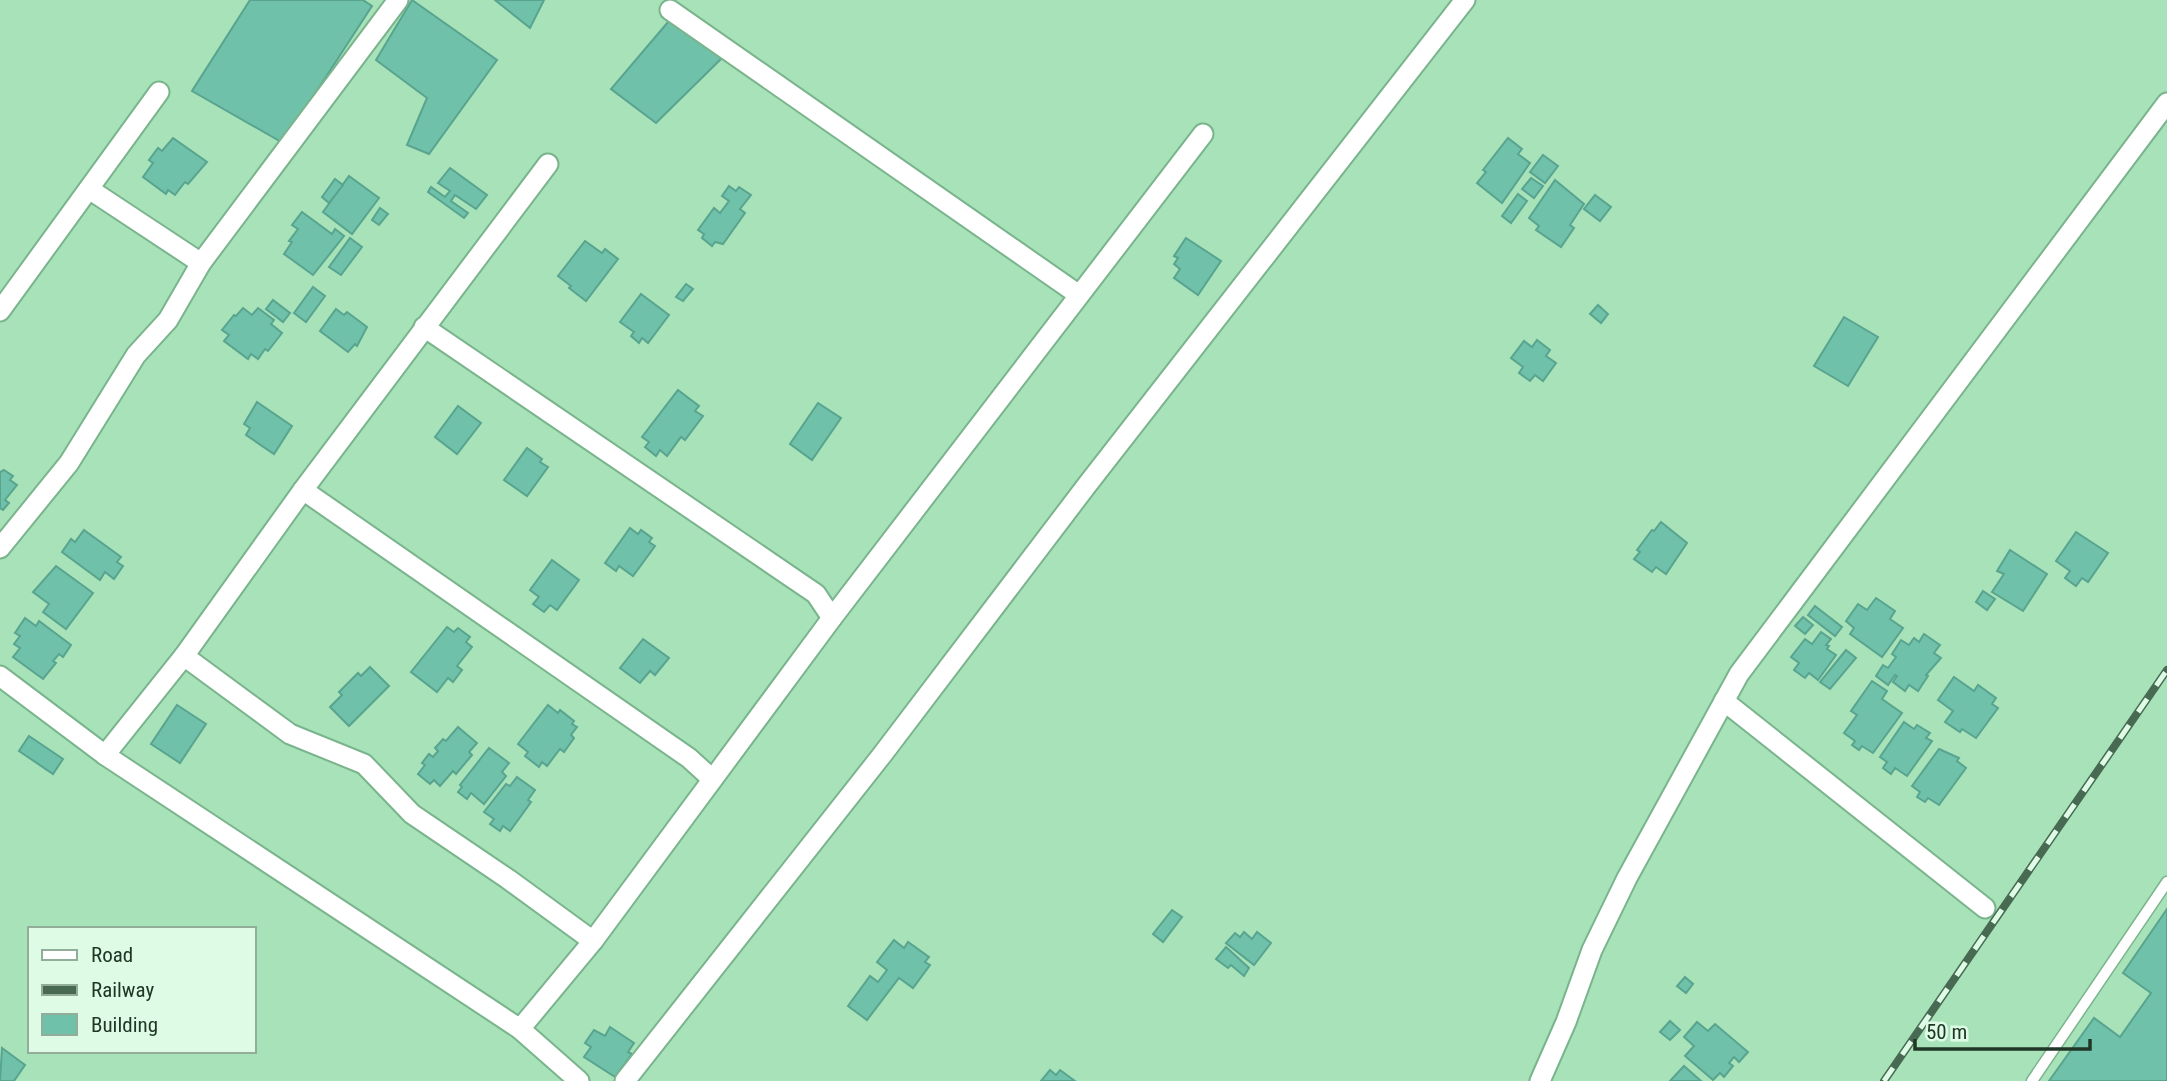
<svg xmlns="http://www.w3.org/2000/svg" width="2167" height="1081" font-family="'Roboto Condensed',sans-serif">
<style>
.building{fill:#70c1aa;stroke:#58a48f;stroke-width:2}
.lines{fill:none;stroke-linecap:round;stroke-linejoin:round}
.service-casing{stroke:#7ab48c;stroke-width:13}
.minor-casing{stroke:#7ab48c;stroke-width:23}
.service{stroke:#fff;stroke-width:10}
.minor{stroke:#fff;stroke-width:19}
.rail-casing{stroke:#486a53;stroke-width:8}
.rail{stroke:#defbe6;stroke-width:5;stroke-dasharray:16;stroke-linecap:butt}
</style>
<rect width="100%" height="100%" fill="#a7e2b9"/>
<g class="building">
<polygon points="250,0 363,0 372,6 283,143 192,91"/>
<polygon points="412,0 497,60 429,154 407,145 427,98 376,60"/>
<polygon points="495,0 544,0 530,28"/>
<polygon points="674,15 723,57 656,123 611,89"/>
<polygon points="173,138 207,162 188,184 185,182 175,195 168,190 166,194 143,177 153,163 149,160 158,148 162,151"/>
<polygon points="1508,138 1522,149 1518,154 1530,163 1502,203 1477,183 1486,172 1483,170"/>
<polygon points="1543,155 1558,166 1545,183 1530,172"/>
<polygon points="450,168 487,195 476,209 455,195 451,201 468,213 464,218 428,192 431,187 445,197 450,191 438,183"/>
<polygon points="349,176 379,198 352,234 323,212"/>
<polygon points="1531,178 1543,186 1534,198 1522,189"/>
<polygon points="335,179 343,185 329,203 322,197"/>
<polygon points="1555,180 1584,204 1570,225 1574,228 1561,247 1536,230 1539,226 1529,218"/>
<polygon points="729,186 736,191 739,187 751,195 740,209 745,213 723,244 715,242 712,246 702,238 704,234 698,230 714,208 720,213 729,201 722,196"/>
<polygon points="1518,194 1527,201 1511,223 1502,216"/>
<polygon points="1595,195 1611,207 1600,221 1584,209"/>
<polygon points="380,208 388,214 379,225 372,220"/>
<polygon points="302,212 332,234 335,229 344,236 313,275 284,254 292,242 289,241 298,229 292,225"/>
<polygon points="350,238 362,247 341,275 329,267"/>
<polygon points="1186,238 1221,261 1198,295 1174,278 1180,269 1174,264 1178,258 1174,256"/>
<polygon points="585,241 602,253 605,249 618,259 586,301 569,288 571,286 558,276"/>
<polygon points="686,284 693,289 683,301 676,297"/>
<polygon points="313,287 325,296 306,322 294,313"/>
<polygon points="641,294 669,315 648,343 642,338 639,343 631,336 634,332 620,322"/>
<polygon points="273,300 290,313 283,322 266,309"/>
<polygon points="1598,305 1608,314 1601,323 1590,314"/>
<polygon points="243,308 252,315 258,308 274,320 271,324 282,333 268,351 265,349 258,359 251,354 248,359 224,341 229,335 222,330 234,315 236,316"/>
<polygon points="336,309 344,315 347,312 367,327 357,346 355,344 348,352 320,331"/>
<polygon points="1844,317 1878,337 1848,386 1814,366"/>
<polygon points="1537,340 1550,350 1546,356 1556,363 1543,381 1535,375 1530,381 1519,373 1523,367 1511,358 1524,341 1532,347"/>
<polygon points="678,390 699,406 695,411 703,416 685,440 681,437 667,456 660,450 656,456 645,447 649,442 642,437"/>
<polygon points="257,402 292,426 274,454 246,435 250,428 244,424"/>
<polygon points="818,403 841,418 812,460 790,444"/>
<polygon points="458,406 481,423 457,454 435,437"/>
<polygon points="527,448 542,459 540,462 548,467 527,496 504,480"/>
<polygon points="4,470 13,476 10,480 17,485 5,500 9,503 3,510 0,508 0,472"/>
<polygon points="1661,522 1687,543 1666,574 1656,567 1652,572 1634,559 1640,552 1637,550 1652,530 1654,531"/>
<polygon points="630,528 638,534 641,530 652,538 649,542 655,546 633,576 619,566 616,571 605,563"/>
<polygon points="84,530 121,557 117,562 123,566 114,579 105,572 100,580 62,552 71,539 75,542"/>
<polygon points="2076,532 2108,553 2088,582 2082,578 2076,586 2065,578 2070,571 2056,561"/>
<polygon points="2010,550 2047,574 2023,611 1992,592 2004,574 1997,571"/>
<polygon points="552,560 579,580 557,610 550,605 544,612 533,604 539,597 530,590"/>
<polygon points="56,566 93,593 66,629 43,612 49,604 33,592"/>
<polygon points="1983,591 1995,599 1987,610 1976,602"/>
<polygon points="1876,598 1895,611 1890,619 1903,628 1882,657 1850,634 1854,628 1846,621 1858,604 1867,610"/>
<polygon points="1815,606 1842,627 1835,636 1808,615"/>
<polygon points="1803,617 1813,625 1805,634 1795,626"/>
<polygon points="25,618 36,626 39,621 71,645 63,657 59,654 53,661 56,663 43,679 13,657 20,648 14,644 20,636 15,633"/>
<polygon points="447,627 454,632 458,628 470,637 466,642 472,647 457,666 462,670 453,682 448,678 437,692 411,672"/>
<polygon points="1821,632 1831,639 1826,645 1829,646 1827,649 1836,655 1818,680 1809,673 1805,678 1794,670 1799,663 1791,657 1805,639 1812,644"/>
<polygon points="1924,634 1940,645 1934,653 1941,658 1926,675 1928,676 1918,691 1909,685 1905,691 1893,682 1897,676 1895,675 1888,685 1876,676 1883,665 1888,668 1896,657 1892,654 1901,640 1909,645 1914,638 1919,642"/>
<polygon points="643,639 669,658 655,675 650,671 640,683 620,668"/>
<polygon points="1846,650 1856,658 1830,689 1820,682"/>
<polygon points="370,667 389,686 349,726 330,707 342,695 339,692 358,673 361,676"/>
<polygon points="1954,677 1974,691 1978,685 1996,698 1992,704 1998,708 1976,738 1962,729 1960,732 1945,722 1953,711 1938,700"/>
<polygon points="1872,681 1887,691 1882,699 1902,713 1873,753 1862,746 1859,750 1852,745 1855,741 1844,733 1857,715 1851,711"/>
<polygon points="177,705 206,724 180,763 151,744"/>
<polygon points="548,705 558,713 560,710 574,721 572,724 577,727 571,735 574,738 564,752 560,749 547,766 542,762 539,767 525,756 528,752 518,744"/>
<polygon points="1904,722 1914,729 1917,725 1930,733 1926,738 1932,741 1907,776 1895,768 1891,774 1883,768 1887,762 1880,757"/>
<polygon points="458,727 477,743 469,752 472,755 456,774 453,771 440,786 434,780 430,784 418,774 425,765 422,763 429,754 433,757 438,751 435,748 443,739 446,741"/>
<polygon points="29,736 63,759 53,774 19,751"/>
<polygon points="489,748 509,763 502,772 506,776 484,804 471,793 467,799 458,792 462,787 460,785"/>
<polygon points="1939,749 1959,758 1957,761 1966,768 1939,805 1928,798 1925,802 1917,797 1920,792 1912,786"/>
<polygon points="517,777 535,790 528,800 531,802 510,831 503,826 500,831 490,824 494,819 484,812 506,784 510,786"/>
<polygon points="2167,909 2167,1081 2049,1081 2094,1018 2120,1037 2151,993 2123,973"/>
<polygon points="1172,910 1182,917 1163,942 1153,934"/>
<polygon points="1244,932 1252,939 1257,932 1271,943 1254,965 1226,943 1235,933 1240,937"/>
<polygon points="894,940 904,948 908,942 929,957 925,962 930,965 913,988 899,978 867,1020 848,1006 870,976 878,982 887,970 877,962"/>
<polygon points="1226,947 1249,968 1244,976 1231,965 1228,968 1216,959"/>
<polygon points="1685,977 1693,984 1686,993 1677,986"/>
<polygon points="1670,1021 1680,1030 1670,1040 1660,1032"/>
<polygon points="1697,1022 1708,1031 1715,1024 1748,1052 1739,1062 1734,1057 1729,1063 1733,1066 1724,1077 1720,1073 1713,1080 1685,1056 1694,1046 1684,1037"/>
<polygon points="610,1027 634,1043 628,1052 632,1054 615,1077 584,1057 591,1047 585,1043 594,1030 605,1036"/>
<polygon points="2,1048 25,1065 14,1081 0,1081"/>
<polygon points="1684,1066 1701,1081 1670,1081"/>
<polygon points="1050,1070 1056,1075 1060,1070 1075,1081 1041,1081"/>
</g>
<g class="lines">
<g class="service-casing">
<polyline id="service" points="2032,1081 2167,882"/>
</g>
<g class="minor-casing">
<g id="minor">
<polyline points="670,10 1079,295"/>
<polyline points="89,189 201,263"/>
<polyline points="0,311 159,92"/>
<polyline points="424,327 816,594 832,618"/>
<polyline points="303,490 689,758 712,779"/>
<polyline points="0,548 69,463 136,355 168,320 201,263 398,0"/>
<polyline points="184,656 290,734 364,764 412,814 508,879 593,941"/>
<polyline points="0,676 105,755 520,1029 579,1081"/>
<polyline points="1724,701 1985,908"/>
<polyline points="105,755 184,656 303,490 548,164"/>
<polyline points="520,1029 593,941 832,618 1203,134"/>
<polyline points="625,1081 882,755 1087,485 1465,0"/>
<polyline points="1540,1081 1566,1022 1592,950 1627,878 1739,674 2167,103"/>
</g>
</g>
<use href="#service" class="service"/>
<use href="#minor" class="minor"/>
<g class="rail-casing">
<polyline id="rail" points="1884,1081 2167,670"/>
</g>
<use href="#rail" class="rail"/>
</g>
<rect x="28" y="927" width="228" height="126" fill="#defbe6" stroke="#92ad9a" stroke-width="2"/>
<rect x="42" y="950" width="35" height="10" fill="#ffffff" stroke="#92ad9a" stroke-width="2"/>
<text x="91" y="962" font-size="21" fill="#203727">Road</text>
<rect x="42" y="985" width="35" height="10" fill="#486a53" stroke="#92ad9a" stroke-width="2"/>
<text x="91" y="997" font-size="21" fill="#203727">Railway</text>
<rect x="42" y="1014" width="35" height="21" fill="#70c1aa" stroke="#92ad9a" stroke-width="2"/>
<text x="91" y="1032" font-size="21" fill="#203727">Building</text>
<path d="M1915 1039v10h175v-10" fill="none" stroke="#203727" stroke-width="3.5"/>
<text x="1926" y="1039" font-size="21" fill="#203727" stroke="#defbe6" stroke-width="5" paint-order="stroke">50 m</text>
</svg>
